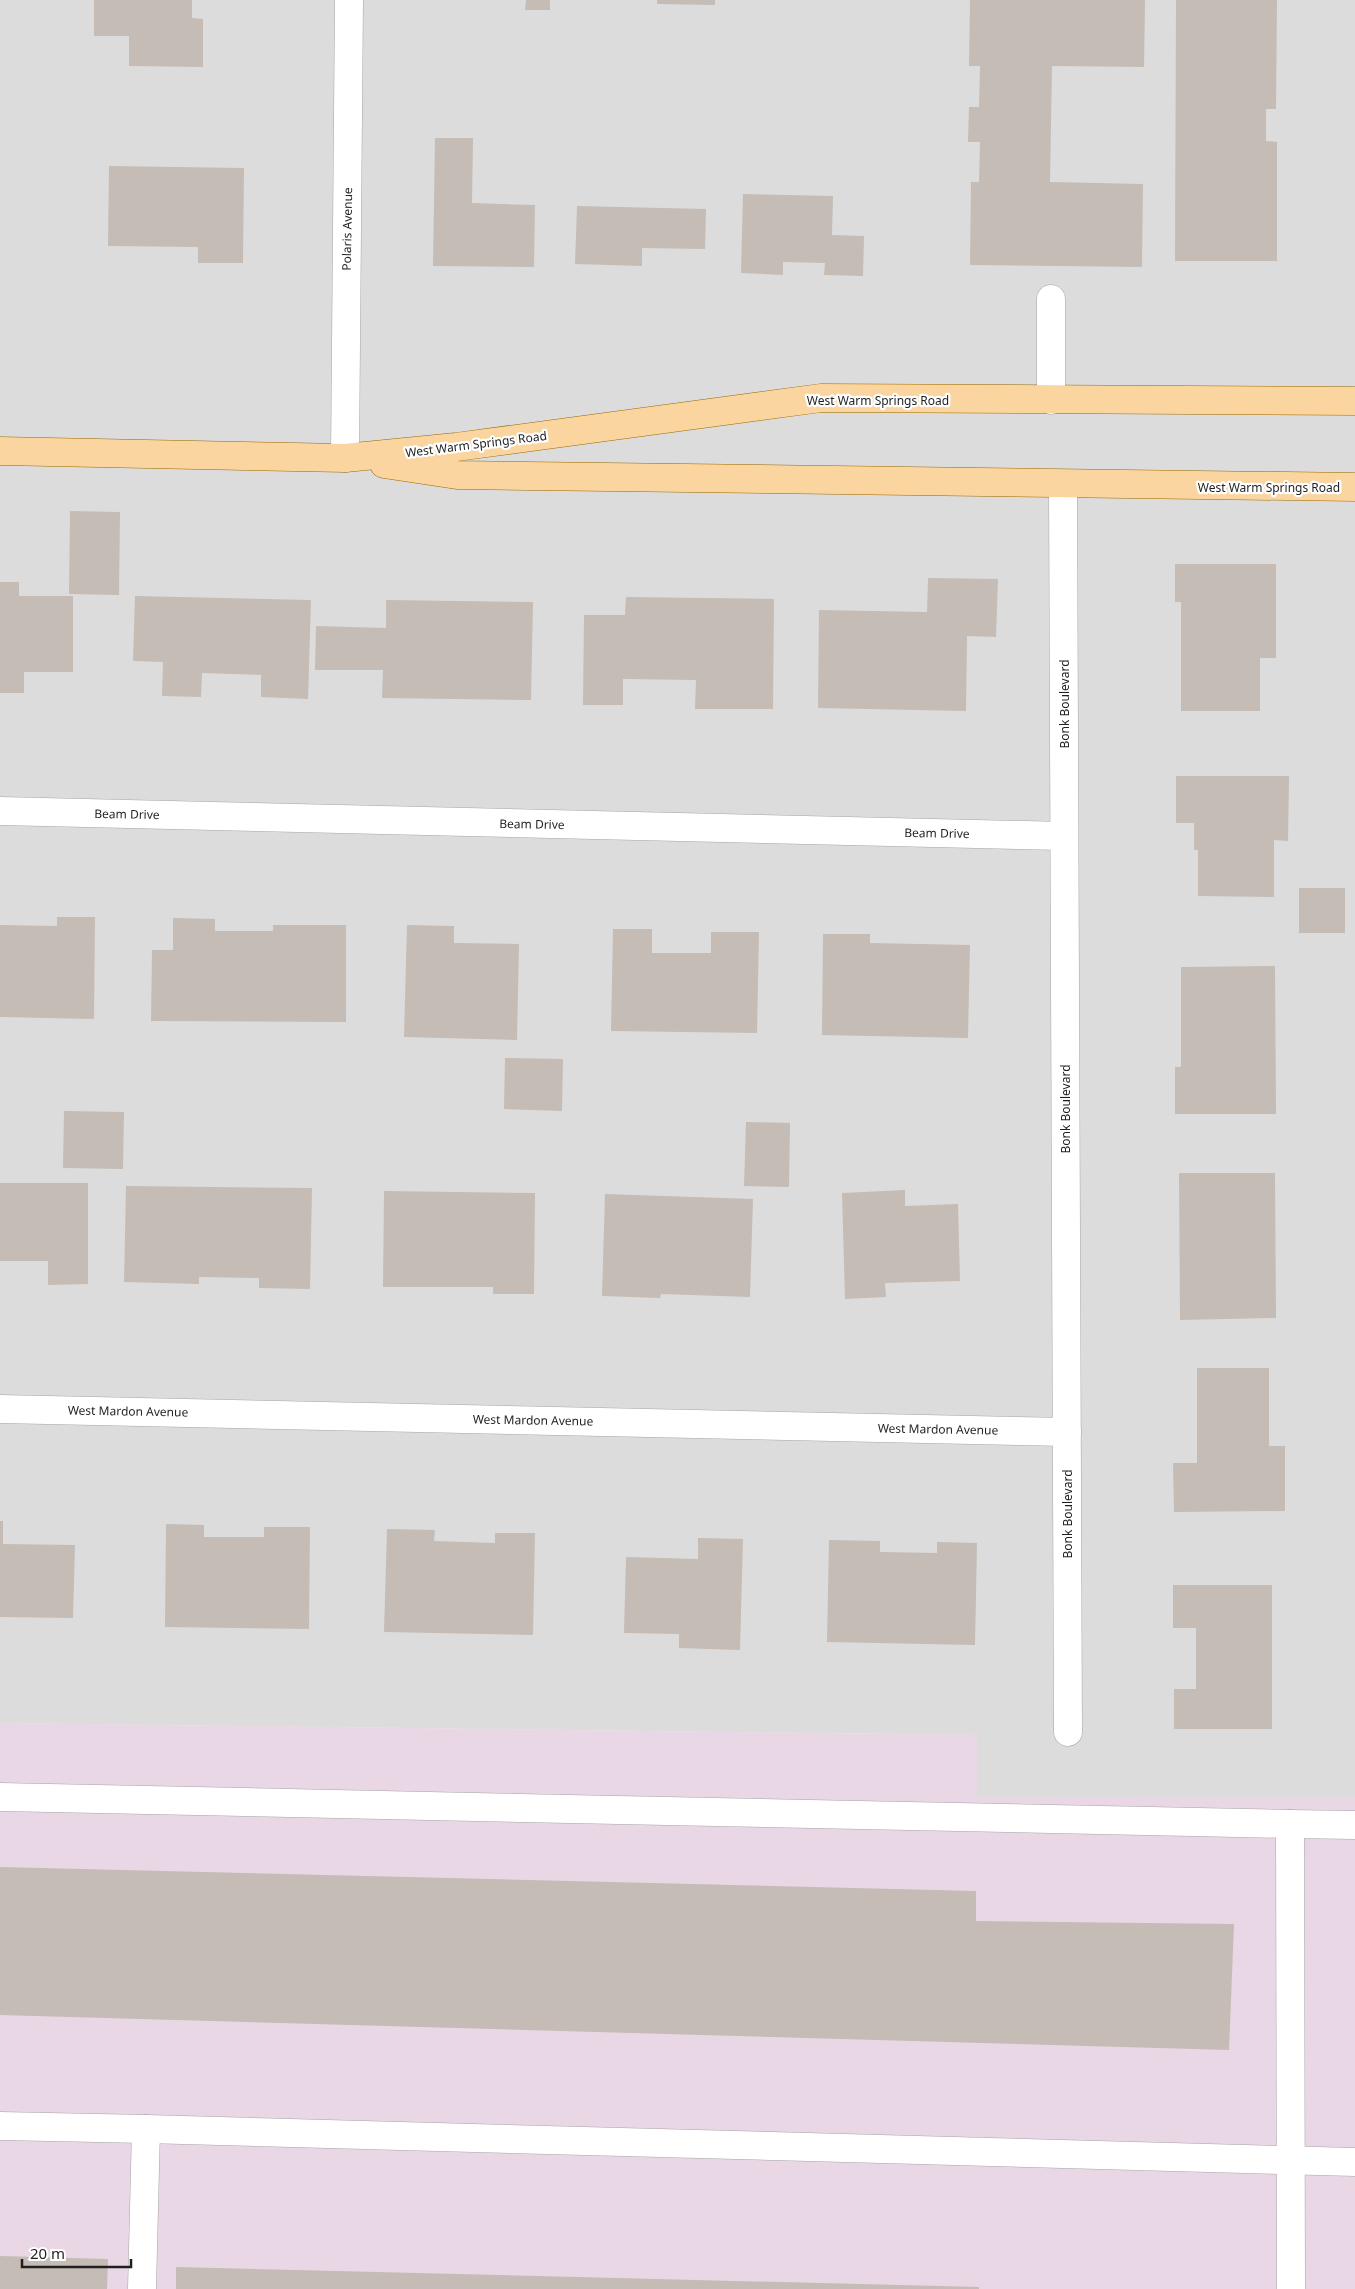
<svg xmlns="http://www.w3.org/2000/svg" width="1355" height="2289" font-family="'Noto Sans',sans-serif">
<style>
.residential{fill:#dddcdc}
.industrial{fill:#e9d7e5}
.building{fill:#c4bcb5}
.lines{fill:none;stroke-linecap:round;stroke-linejoin:round}
.minor-casing{stroke:#a6a6a6;stroke-width:29}
.major-casing{stroke:#996901;stroke-width:29}
.minor{stroke:#fff;stroke-width:28}
.major{stroke:#fbd59f;stroke-width:28}
.labels{text-anchor:middle;dominant-baseline:central;stroke-width:4.5;stroke-linejoin:round;paint-order:stroke}
.street-label{font-size:12px;fill:#1f1f1f;stroke:#fff}
</style>
<rect width="100%" height="100%" fill="#f0ece5"/>
<polygon class="residential" points="0,0 1355,0 1355,1797 977,1797 977,1735 0,1723"/>
<polygon class="industrial" points="0,1723 977,1735 977,1797 1355,1797 1355,2289 0,2289"/>
<g class="building">
<polygon points="94,0 192,0 192,18 203,19 203,67 129,66 129,36 94,36"/>
<polygon points="526,0 550,0 550,10 525,10"/>
<polygon points="657,0 715,0 715,5 657,4"/>
<polygon points="970,0 1145,0 1144,67 1052,66 1050,182 1143,184 1142,267 970,265 971,182 979,182 980,142 968,142 969,107 979,107 980,66 969,66"/>
<polygon points="1176,0 1277,0 1276,109 1266,109 1266,141 1277,142 1277,261 1175,261"/>
<polygon points="435,138 473,138 472,203 535,205 534,267 433,266"/>
<polygon points="109,166 244,168 243,263 198,263 198,247 108,246"/>
<polygon points="743,194 833,196 832,235 864,236 863,276 824,275 825,263 783,262 783,275 741,273"/>
<polygon points="577,206 706,209 705,249 642,248 642,266 575,264"/>
<polygon points="70,511 120,512 119,595 69,594"/>
<polygon points="1175,564 1276,564 1276,658 1260,658 1260,711 1181,711 1181,602 1175,602"/>
<polygon points="928,578 998,579 996,637 967,636 966,711 818,708 819,610 927,612"/>
<polygon points="0,582 19,582 19,596 73,596 73,672 24,672 24,693 0,693"/>
<polygon points="135,596 311,600 308,699 261,697 261,675 202,673 201,697 162,696 163,662 133,661"/>
<polygon points="626,597 774,599 773,709 695,709 696,680 623,679 623,705 583,705 584,615 625,615"/>
<polygon points="386,600 533,602 531,700 382,698 383,670 315,670 316,626 386,628"/>
<polygon points="1176,776 1289,776 1288,841 1274,840 1274,897 1198,896 1198,850 1194,850 1194,823 1176,823"/>
<rect x="1299" y="888" width="46" height="45"/>
<polygon points="57,917 95,917 94,1019 0,1017 0,925 57,926"/>
<polygon points="173,918 215,919 215,931 273,931 273,925 346,925 346,1022 151,1021 152,950 173,950"/>
<polygon points="407,925 454,926 454,943 519,944 517,1040 404,1037"/>
<polygon points="613,929 652,929 652,953 711,953 711,932 759,932 757,1033 611,1031"/>
<polygon points="823,934 870,934 870,943 970,945 968,1038 822,1035"/>
<polygon points="1275,966 1276,1114 1175,1114 1175,1067 1181,1067 1181,967"/>
<polygon points="505,1058 563,1059 562,1111 504,1109"/>
<polygon points="64,1111 124,1112 123,1169 63,1168"/>
<polygon points="746,1122 790,1123 789,1187 744,1186"/>
<polygon points="1179,1173 1275,1173 1276,1318 1180,1320"/>
<polygon points="0,1183 88,1183 88,1284 48,1285 48,1261 0,1261"/>
<polygon points="126,1186 312,1188 310,1289 259,1288 259,1278 199,1277 199,1284 124,1282"/>
<polygon points="905,1190 905,1206 958,1204 960,1281 885,1283 886,1297 845,1299 842,1193"/>
<polygon points="384,1191 535,1193 534,1294 493,1294 493,1287 383,1287"/>
<polygon points="605,1194 753,1199 750,1297 661,1294 660,1298 602,1296"/>
<polygon points="1197,1368 1269,1368 1269,1446 1285,1446 1285,1511 1174,1512 1173,1463 1197,1463"/>
<polygon points="0,1521 3,1521 3,1544 75,1545 73,1618 0,1617"/>
<polygon points="166,1524 204,1525 204,1537 264,1537 264,1527 310,1527 309,1629 165,1627"/>
<polygon points="387,1529 435,1530 434,1541 495,1543 495,1533 535,1533 533,1635 384,1632"/>
<polygon points="698,1538 743,1539 740,1650 679,1648 679,1634 624,1633 626,1557 698,1559"/>
<polygon points="829,1540 880,1541 880,1552 937,1553 937,1542 977,1543 975,1645 827,1642"/>
<polygon points="1173,1585 1272,1585 1272,1729 1174,1729 1174,1689 1196,1689 1196,1628 1173,1628"/>
<polygon points="0,1867 976,1891 976,1921 1234,1924 1229,2050 0,2015"/>
<polygon points="0,2256 108,2259 107,2289 0,2289"/>
<polygon points="176,2267 979,2287 979,2289 176,2289"/>
</g>
<g class="lines">
<g class="minor-casing">
<g id="minor">
<polyline points="1051,299 1051,400"/>
<polyline points="345,458 349,0"/>
<polyline points="1063,485 1068,1732"/>
<polyline points="0,811 1064,836"/>
<polyline points="0,1409 1067,1432"/>
<polyline points="0,1797 1290,1824 1291,2289"/>
<polyline points="1290,1824 1355,1825"/>
<polyline points="0,2126 146,2129 142,2289"/>
<polyline points="146,2129 1355,2162"/>
</g>
</g>
<g class="major-casing">
<g id="major">
<polyline points="0,451 345,458 456,447 821,398 1355,401"/>
<polyline points="384,464 457,475 1355,487"/>
</g>
</g>
<use href="#minor" class="minor"/>
<use href="#major" class="major"/>
</g>
<g class="labels">
<g class="street-label">
<text transform="translate(347 229) rotate(-89)">Polaris Avenue</text>
<text x="878" y="400">West Warm Springs Road</text>
<text transform="translate(476 444) rotate(-7)">West Warm Springs Road</text>
<text x="1269" y="487">West Warm Springs Road</text>
<text transform="translate(1064 704) rotate(-90)">Bonk Boulevard</text>
<text transform="translate(127 814) rotate(1)">Beam Drive</text>
<text transform="translate(532 824) rotate(1)">Beam Drive</text>
<text transform="translate(937 833) rotate(1)">Beam Drive</text>
<text transform="translate(1065 1109) rotate(-90)">Bonk Boulevard</text>
<text transform="translate(128 1411) rotate(1)">West Mardon Avenue</text>
<text transform="translate(533 1420) rotate(1)">West Mardon Avenue</text>
<text transform="translate(938 1429) rotate(1)">West Mardon Avenue</text>
<text transform="translate(1067 1514) rotate(-90)">Bonk Boulevard</text>
</g>
</g>
<path d="M22 2259v8h109v-8" fill="none" stroke="#1f1f1f" stroke-width="2.5"/>
<text x="30" y="2259" font-size="15" fill="#1f1f1f" stroke="#ffffff" stroke-width="4" paint-order="stroke">20 m</text>
</svg>
